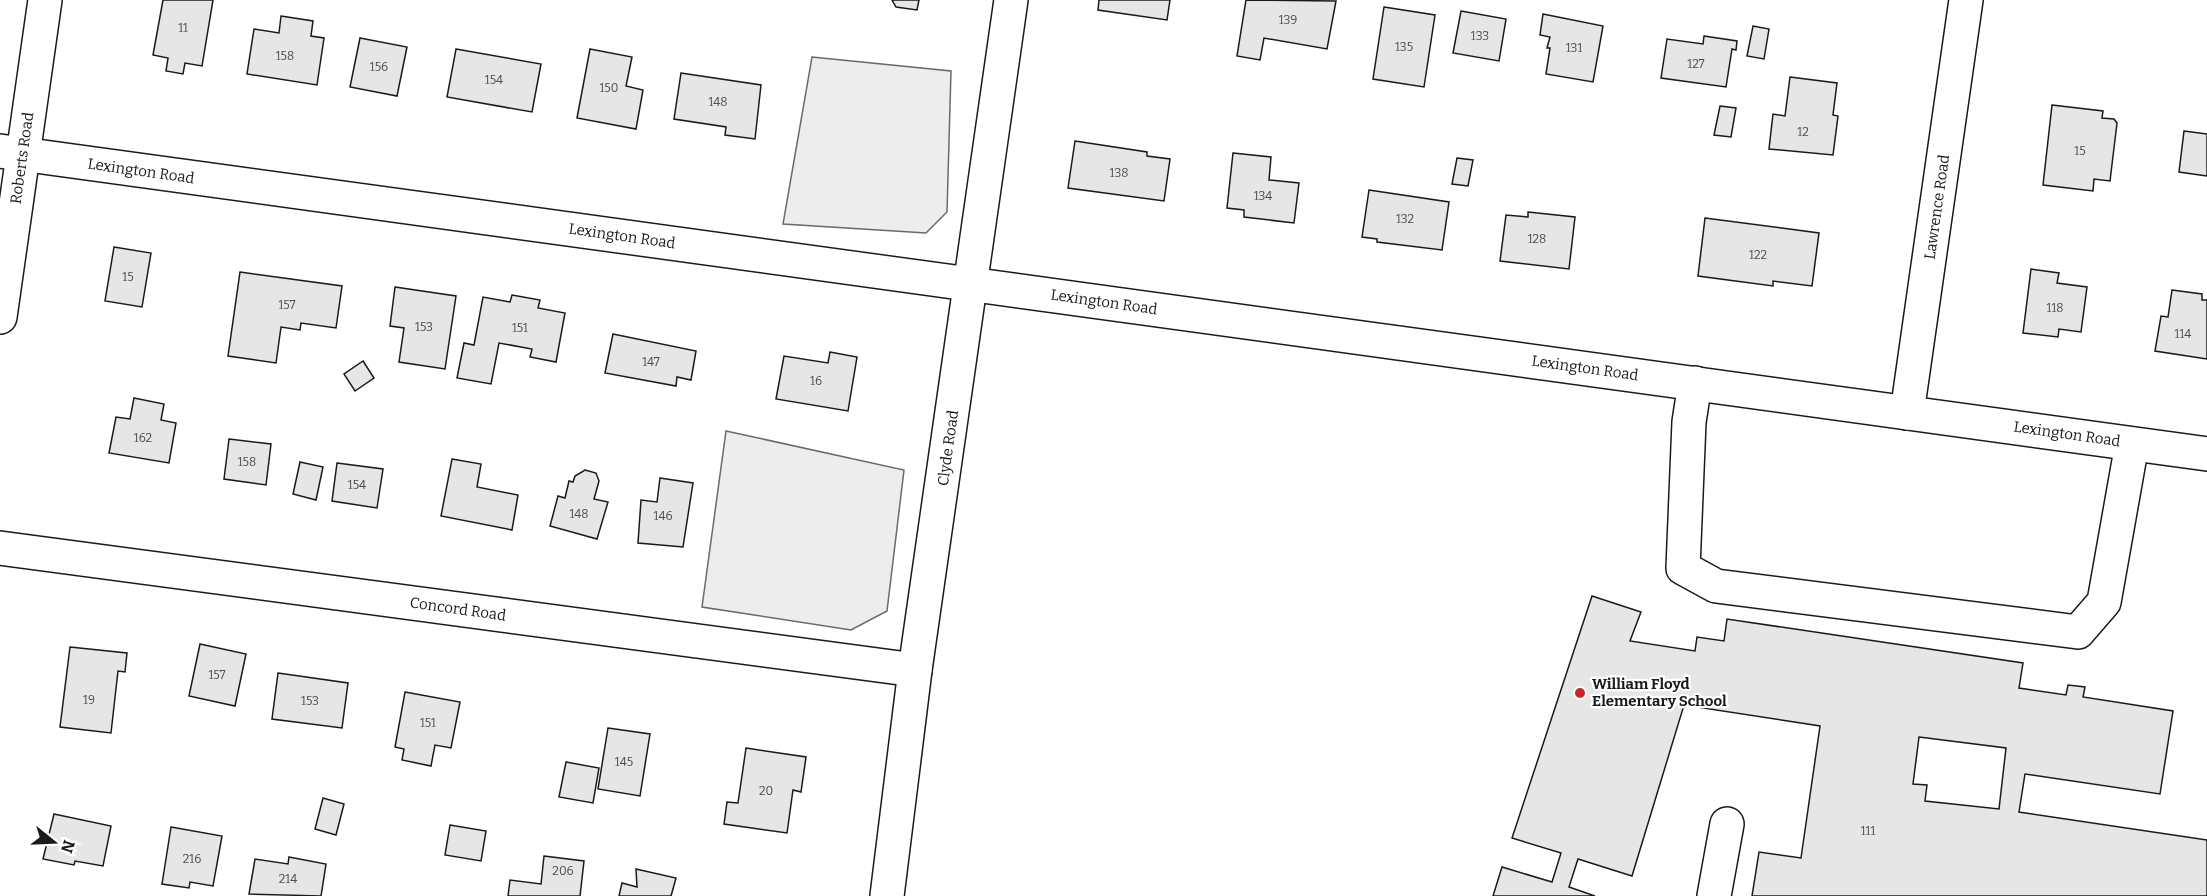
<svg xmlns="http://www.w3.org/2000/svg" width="2207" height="896" font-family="Bitter,serif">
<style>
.built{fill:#ededed;stroke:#6a6a6a;stroke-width:1.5}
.building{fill:#e6e6e6;stroke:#1a1a1a;stroke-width:1.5;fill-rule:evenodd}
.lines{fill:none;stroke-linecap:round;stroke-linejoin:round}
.minor-casing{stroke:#1a1a1a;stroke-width:36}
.minor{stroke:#fff;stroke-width:33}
.poi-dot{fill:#c62828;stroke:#fff;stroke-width:2}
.labels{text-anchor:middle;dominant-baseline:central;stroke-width:4.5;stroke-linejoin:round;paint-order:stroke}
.number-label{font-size:12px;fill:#4d4d4d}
.street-label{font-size:15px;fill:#1a1a1a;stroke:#fff}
.poi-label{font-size:15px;font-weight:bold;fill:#1a1a1a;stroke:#fff;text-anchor:start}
</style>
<rect width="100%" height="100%" fill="#fff"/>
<g class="built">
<polygon points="812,57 951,71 947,212 926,233 783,224"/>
<polygon points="726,431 904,470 887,611 851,630 702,607"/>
</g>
<g class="building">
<polygon points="163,0 213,0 202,66 185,63 183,74 166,71 168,58 153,55"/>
<polygon points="892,0 919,0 917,10 896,7"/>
<polygon points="1099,0 1170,0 1167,20 1098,10"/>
<polygon points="1246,0 1336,1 1327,49 1264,38 1260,60 1237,56"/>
<polygon points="1384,7 1435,15 1424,87 1373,79"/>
<polygon points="1461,11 1506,19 1499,61 1453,53"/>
<polygon points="1543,14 1603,26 1593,82 1546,74 1550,48 1547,48 1550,37 1540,35"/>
<polygon points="281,16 313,21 311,36 324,38 317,85 247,74 254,29 279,33"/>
<polygon points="1753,26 1769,29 1764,59 1747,56"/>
<polygon points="1704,36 1737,41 1736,50 1732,49 1726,87 1661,78 1667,39 1703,44"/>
<polygon points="360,38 407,47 397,96 350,87"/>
<polygon points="456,49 541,64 532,112 447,97"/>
<polygon points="590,49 632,57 626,86 643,90 636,129 577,118"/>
<polygon points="681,73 761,85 755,139 725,135 726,127 674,119"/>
<polygon points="1790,77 1837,83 1833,115 1838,116 1833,155 1769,149 1773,114 1785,116"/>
<polygon points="2052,105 2103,111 2102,118 2114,119 2117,123 2110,181 2094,179 2093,191 2043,185"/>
<polygon points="1720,106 1736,108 1731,137 1714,135"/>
<polygon points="2184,131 2207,134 2207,176 2179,172"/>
<polygon points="1075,141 1147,152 1147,156 1170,159 1164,201 1068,188"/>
<polygon points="1233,153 1271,157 1269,180 1299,183 1294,223 1244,217 1244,210 1227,208"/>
<polygon points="1457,158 1473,160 1468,186 1452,184"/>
<polygon points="1369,190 1449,202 1442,250 1377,242 1377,239 1362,237"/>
<polygon points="1528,212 1575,217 1569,269 1500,261 1506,215 1528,217"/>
<polygon points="1705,218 1819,233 1812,286 1773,281 1773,286 1698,276"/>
<polygon points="114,247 151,253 142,307 105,301"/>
<polygon points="2031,269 2059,273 2057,283 2087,287 2081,332 2059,329 2058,337 2023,333"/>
<polygon points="240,272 342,286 336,328 301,323 300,330 281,327 276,363 228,356"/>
<polygon points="395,287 456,296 445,369 399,362 404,328 390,326"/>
<polygon points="2172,290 2202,294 2202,300 2207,300 2207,359 2155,351 2161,316 2168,317"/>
<polygon points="512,295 540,300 538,308 565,313 556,362 530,357 532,349 499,343 491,384 457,378 464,343 474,345 483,297 510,302"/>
<polygon points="613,334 696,351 691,380 677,377 676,386 605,373"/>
<polygon points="830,352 857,357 848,411 776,399 784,356 828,363"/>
<polygon points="363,361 374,378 355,391 344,374"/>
<polygon points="134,398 164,404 161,420 176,423 169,463 109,453 116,417 130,419"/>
<polygon points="229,439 271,444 266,485 224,479"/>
<polygon points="452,459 481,464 477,487 518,495 512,530 441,516"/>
<polygon points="300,462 323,467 316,500 293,494"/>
<polygon points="337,463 383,469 377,508 332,501"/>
<polygon points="585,470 596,473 599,481 594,499 608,502 597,539 550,526 558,496 565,498 569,481 573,482 575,476"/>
<polygon points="660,478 693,483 683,547 638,543 641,500 657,502"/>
<path d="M1592,596l49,16 -11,29 65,10 2,-14 27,4 3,-22 296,44 -4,25 47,7 2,-10 17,2 -2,10 90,14 -13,83 -135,-20 -6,38 188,28v56h-455l7,-44 42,6 19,-132 -136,-21 -52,171 -54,-17 -9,28 26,9h-102l9,-29 50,15 9,-29 -49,-15zM1919,737l87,11 -7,61 -74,-8 2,-16 -14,-1z"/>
<polygon points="200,644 246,654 235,706 189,696"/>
<polygon points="70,647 127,653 125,672 118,671 111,733 60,727"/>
<polygon points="278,673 348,683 342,728 272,719"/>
<polygon points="405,692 460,702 451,748 435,745 431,766 402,760 404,749 395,747"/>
<polygon points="608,728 650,734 640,796 598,789"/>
<polygon points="746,748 806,757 801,792 793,790 787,833 724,824 727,802 738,803"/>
<polygon points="566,762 599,768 593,803 559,797"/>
<polygon points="323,798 344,804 336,835 315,829"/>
<polygon points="54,814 111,826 103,866 75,861 74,865 43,859"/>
<polygon points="450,825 486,831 481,861 445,855"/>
<polygon points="171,827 222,836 213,886 190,882 189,888 162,884"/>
<polygon points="544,856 584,861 580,896 508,896 510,880 541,884"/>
<polygon points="289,857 326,864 321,896 249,894 255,859 288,864"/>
<polygon points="636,869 676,878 671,896 619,896 622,883 637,887"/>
</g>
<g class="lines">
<g class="minor-casing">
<g id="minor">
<polyline points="0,151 2207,454"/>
<polyline points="0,317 45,0"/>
<polyline points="1695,383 1689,422 1683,568 1716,586 2078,632 2104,602 2132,444"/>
<polyline points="1907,413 1966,0"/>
<polyline points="0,548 915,670"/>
<polyline points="887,896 915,670 1011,0"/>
<polyline points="1714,896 1727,824"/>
</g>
</g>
<use href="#minor" class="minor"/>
</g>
<circle class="poi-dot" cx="1580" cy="693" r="6"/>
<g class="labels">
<g class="number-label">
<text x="1288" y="20">139</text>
<text x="183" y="28">11</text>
<text x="1480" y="36">133</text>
<text x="1404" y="47">135</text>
<text x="1574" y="48">131</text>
<text x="285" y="56">158</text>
<text x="1696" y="64">127</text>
<text x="379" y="67">156</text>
<text x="494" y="80">154</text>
<text x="609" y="88">150</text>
<text x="718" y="102">148</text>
<text x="1803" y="132">12</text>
<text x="2080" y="151">15</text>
<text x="1119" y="173">138</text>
<text x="1263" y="196">134</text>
<text x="1405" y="219">132</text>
<text x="1537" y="239">128</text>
<text x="1758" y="255">122</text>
<text x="128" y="277">15</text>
<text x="287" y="305">157</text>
<text x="2055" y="308">118</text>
<text x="424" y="327">153</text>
<text x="520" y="328">151</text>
<text x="2183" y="334">114</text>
<text x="651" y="362">147</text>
<text x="816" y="381">16</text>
<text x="143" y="438">162</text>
<text x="247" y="462">158</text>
<text x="357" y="485">154</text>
<text x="579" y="514">148</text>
<text x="663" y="516">146</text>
<text x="217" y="675">157</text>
<text x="89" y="700">19</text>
<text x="310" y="701">153</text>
<text x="428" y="723">151</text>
<text x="624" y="762">145</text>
<text x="766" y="791">20</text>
<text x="1868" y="831">111</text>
<text x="192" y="859">216</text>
<text x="563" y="871">206</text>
<text x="288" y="879">214</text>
</g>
<g class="street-label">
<text transform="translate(22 158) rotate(-82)">Roberts Road</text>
<text transform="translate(141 171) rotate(8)">Lexington Road</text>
<text transform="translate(1937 207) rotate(-82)">Lawrence Road</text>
<text transform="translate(622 236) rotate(8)">Lexington Road</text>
<text transform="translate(1104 302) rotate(8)">Lexington Road</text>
<text transform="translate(1585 368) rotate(8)">Lexington Road</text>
<text transform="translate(2067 434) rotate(8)">Lexington Road</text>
<text transform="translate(948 448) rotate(-82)">Clyde Road</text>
<text transform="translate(458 609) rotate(8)">Concord Road</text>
</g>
<g class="poi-label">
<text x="1592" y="684">William Floyd<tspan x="1592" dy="17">Elementary School</tspan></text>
</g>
</g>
<g transform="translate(54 842) rotate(108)" stroke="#ffffff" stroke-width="4.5" paint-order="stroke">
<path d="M0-4.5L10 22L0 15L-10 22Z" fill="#1a1a1a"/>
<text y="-9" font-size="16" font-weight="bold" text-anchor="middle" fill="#1a1a1a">N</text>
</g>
</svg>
